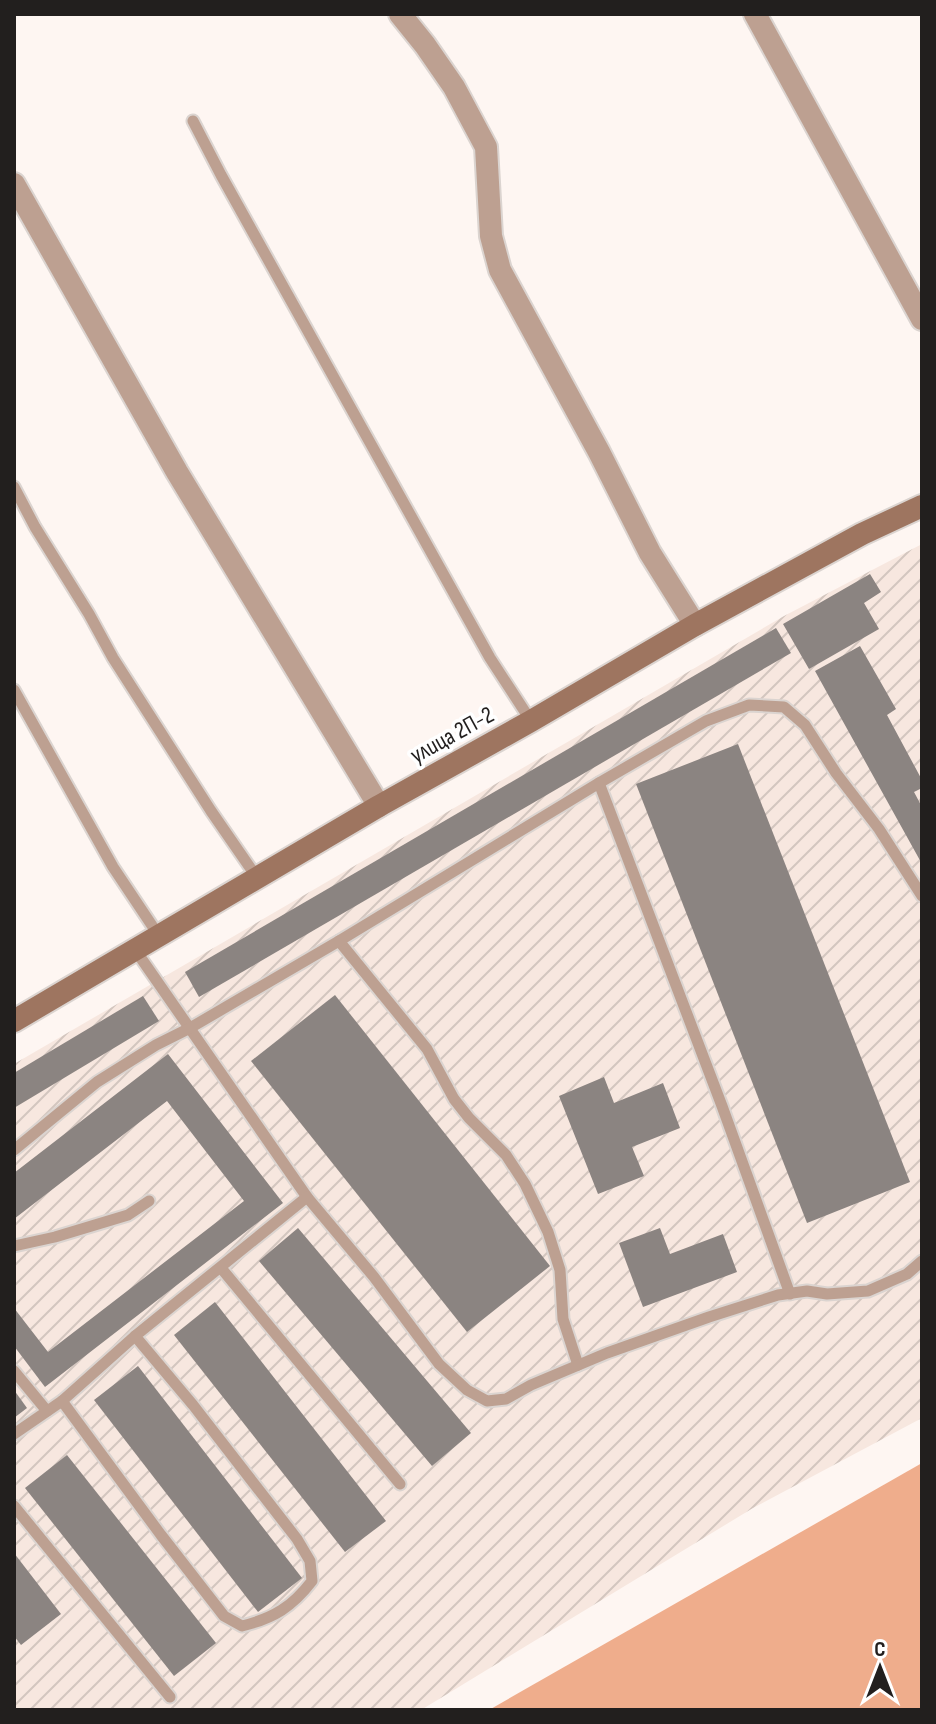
<svg xmlns="http://www.w3.org/2000/svg" width="936" height="1724" font-family="'Sofia Sans Condensed',sans-serif">
<style>
.industrial{fill:url(#industrial-furrows)}
.water{fill:#efad8c}
.building{fill:#8b8481}
.lines{fill:none;stroke-linecap:round;stroke-linejoin:round}
.service-casing{stroke:#dbd4d0;stroke-width:15}
.minor-casing{stroke:#dbd4d0;stroke-width:26}
.secondary-casing{stroke:#dbd4d0;stroke-width:26}
.service{stroke:#bda091;stroke-width:11}
.minor{stroke:#bda091;stroke-width:22}
.secondary{stroke:#9e7560;stroke-width:22}
.labels{text-anchor:middle;dominant-baseline:central;stroke-width:7;stroke-linejoin:round;paint-order:stroke}
.street-label{font-size:24px;fill:#221f1e;stroke:#fff}
</style>
<defs>
<pattern id="industrial-furrows" width="10" height="10" patternUnits="userSpaceOnUse" patternTransform="scale(2)"><rect width="10" height="10" fill="#f7e7df"/><path d="M-1 1l2-2M0 10L10 0M9 11l2-2" fill="none" stroke="#d3c6bf"/></pattern>
</defs>
<rect width="100%" height="100%" fill="#fef6f2"/>
<polygon class="industrial" points="922,544 922,1418 753,1508 421,1710 14,1710 14,1064 784,616"/>
<polygon class="water" points="922,1463 922,1710 489,1710 522,1691"/>
<g class="building">
<polygon points="870,574 881,592 864,603 879,629 809,669 783,624"/>
<polygon points="776,628 791,653 199,997 185,972"/>
<polygon points="860,646 896,709 887,715 922,780 922,788 914,792 922,807 922,864 815,671"/>
<polygon points="738,744 910,1182 807,1223 636,784"/>
<polygon points="335,995 550,1266 467,1332 251,1061"/>
<polygon points="143,996 159,1021 14,1108 14,1073"/>
<polygon points="168,1054 283,1203 45,1387 14,1346 14,1308 48,1352 244,1201 167,1101 14,1219 14,1173"/>
<polygon points="604,1077 614,1103 663,1083 680,1128 632,1147 644,1176 598,1194 559,1096"/>
<polygon points="298,1228 471,1433 432,1466 259,1261"/>
<polygon points="660,1228 670,1254 723,1234 737,1272 643,1307 619,1243"/>
<polygon points="215,1302 386,1521 345,1552 174,1335"/>
<polygon points="138,1366 302,1578 258,1612 94,1400"/>
<polygon points="14,1390 27,1408 14,1418"/>
<polygon points="67,1455 216,1643 174,1676 25,1488"/>
<polygon points="14,1553 61,1614 21,1645 14,1636"/>
</g>
<g class="lines">
<g class="service-casing">
<g id="service">
<polyline points="193,121 221,175 490,658 531,721"/>
<polyline points="14,487 35,527 89,614 113,658 211,811 258,879"/>
<polyline points="14,690 113,867 159,936"/>
<polyline points="599,783 722,1106 790,1294"/>
<polyline points="339,941 427,1049 454,1099 469,1118 506,1155 525,1184 548,1232 560,1270 563,1319 578,1365"/>
<polyline points="136,951 307,1197 374,1277 439,1364 467,1390 487,1401 506,1399 531,1385 607,1353 709,1317 778,1295 807,1291 827,1294 868,1291 907,1274 922,1261"/>
<polyline points="14,1150 97,1082 156,1045 190,1028 339,941 599,783 706,721 749,705 784,707 805,725 836,773 879,829 922,896"/>
<polyline points="14,1246 55,1237 128,1215 149,1201"/>
<polyline points="221,1268 400,1484"/>
<polyline points="14,1371 47,1411"/>
<polyline points="62,1401 135,1336"/>
<path d="M14,1434l48,-33 99,134 63,81 18,10c32,-8 50,-19 70,-45l-2,-20 -13,-22 -104,-134 -58,-69 172,-139"/>
<polyline points="14,1506 170,1697"/>
</g>
</g>
<g class="minor-casing">
<g id="minor">
<polyline points="400,14 425,45 454,87 486,147 491,236 500,270 599,452 650,553 695,625"/>
<polyline points="755,14 922,319"/>
<polyline points="14,184 177,472 379,806"/>
</g>
</g>
<g class="secondary-casing">
<polyline id="secondary" points="14,1021 379,806 531,721 695,625 862,534 922,506"/>
</g>
<use href="#service" class="service"/>
<use href="#minor" class="minor"/>
<use href="#secondary" class="secondary"/>
</g>
<g class="labels">
<g class="street-label">
<text transform="translate(452 735) rotate(-29)">улица 2П-2</text>
</g>
</g>
<rect width="936" height="1724" fill="none" stroke="#221f1e" stroke-width="32"/>
<g transform="translate(880 1668)" stroke="#ffffff" stroke-width="6" paint-order="stroke">
<path d="M0-6L14 30L0 20L-14 30Z" fill="#221f1e"/>
<text y="-12" font-size="22" font-weight="bold" text-anchor="middle" fill="#221f1e">С</text>
</g>
</svg>
